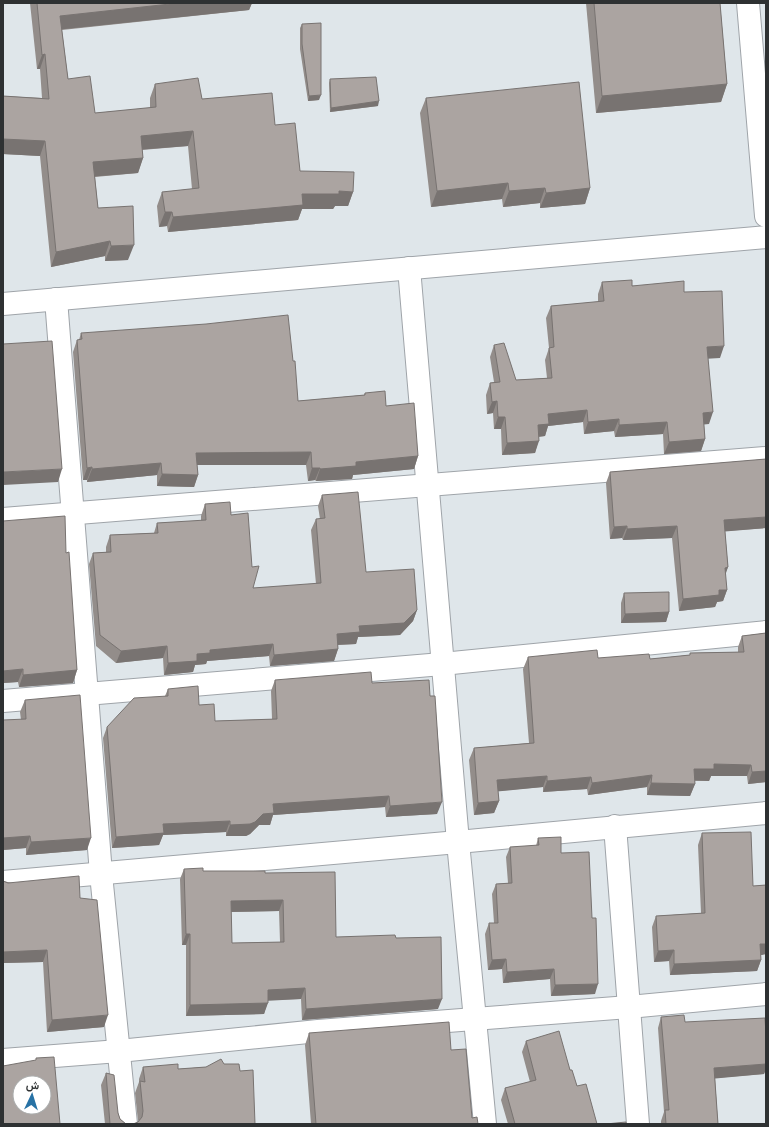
<svg xmlns="http://www.w3.org/2000/svg" width="769" height="1127" font-family="'Noto Serif',Vazirmatn,serif">
<style>
.lines{fill:none;stroke-linecap:round;stroke-linejoin:round}
.minor-casing{stroke:#9fa4a9;stroke-width:24}
.minor{stroke:#fff;stroke-width:22}
.wall{fill:#938d8a;fill-rule:evenodd}
.shaded-wall{fill:#787371}
.building{fill:#aba4a1;stroke:#787371;fill-rule:evenodd}
</style>
<rect width="100%" height="100%" fill="#dfe6ea"/>
<g class="lines">
<g class="minor-casing">
<g id="minor">
<polyline points="748,3 766,216"/>
<polyline points="409,268 458,842 485,1124"/>
<polyline points="56,299 101,874 126,1124"/>
<polyline points="3,304 766,237"/>
<polyline points="3,519 766,458"/>
<polyline points="3,701 442,664 766,632"/>
<polyline points="615,826 638,1124"/>
<polyline points="3,882 458,842 766,813"/>
<polyline points="3,1060 119,1051 318,1031 629,1007 766,994"/>
</g>
</g>
<use href="#minor" class="minor"/>
</g>
<g class="wall">
<polygon points="30,3 252,3 249,10 62,30 68,79 95,113 150,108 150,98 155,84 275,125 300,171 353,192 348,206 335,206 333,209 302,209 298,220 168,232 167,226 159,227 157,206 162,192 192,189 188,146 142,150 143,158 138,173 95,177 98,208 128,260 105,261 105,256 51,267 40,156 3,154 3,96 42,98 40,69 37,69"/>
<polygon points="586,3 720,3 727,84 721,102 596,113"/>
<polygon points="302,24 319,100 308,101 300,49 300,28"/>
<polygon points="330,79 378,106 330,112 329,83"/>
<polygon points="426,98 590,188 585,204 540,208 540,203 503,207 502,199 431,207 420,113"/>
<polygon points="602,282 684,292 720,358 708,358 709,424 704,424 705,439 701,451 664,454 663,434 615,437 614,431 584,434 583,422 548,426 545,436 539,437 535,453 502,455 501,429 494,429 493,413 487,414 486,395 490,383 494,382 490,357 494,345 516,380 547,378 545,360 549,348 546,318 551,306 598,302 598,294"/>
<polygon points="81,333 293,361 298,401 364,395 365,393 386,406 418,456 414,469 353,475 352,479 316,481 315,480 308,481 306,465 197,465 198,475 194,487 157,486 157,475 87,482 87,480 83,480 73,352 77,340 79,340"/>
<polygon points="766,459 766,528 725,531 728,567 725,574 727,590 723,601 717,602 715,607 679,611 672,538 623,540 622,538 610,539 606,483 610,472"/>
<polygon points="322,495 366,572 417,610 413,621 400,635 358,637 356,644 338,645 338,649 334,661 270,666 269,656 207,661 206,664 195,665 193,672 164,675 163,658 116,663 96,646 89,564 93,553 106,552 106,547 110,535 154,533 157,523 201,521 201,516 205,504 231,515 253,588 316,584 311,530 316,519 320,519 318,506"/>
<polygon points="3,521 66,553 77,670 73,683 19,687 18,682 3,683"/>
<polygon points="624,593 669,612 666,622 621,623 621,603"/>
<polygon points="766,633 766,782 748,784 747,776 711,776 709,781 695,781 695,784 690,796 647,795 647,787 588,795 587,789 543,792 543,787 498,791 499,801 494,813 474,815 469,760 474,748 529,743 523,669 528,657 598,658 650,659 690,655 690,653 738,652 738,647 742,636"/>
<polygon points="275,680 372,683 437,814 386,817 385,807 273,815 270,825 259,825 250,834 246,836 226,836 226,832 163,835 159,845 112,848 103,738 107,727 165,696 168,689 199,705 215,721 272,719 271,691"/>
<polygon points="25,700 87,850 26,855 26,848 3,850 3,720 21,720 20,712"/>
<polygon points="702,833 753,886 766,885 766,954 761,955 761,960 757,971 670,975 669,961 654,962 652,927 656,916 701,913 698,845"/>
<polygon points="538,838 561,853 595,994 551,996 550,979 503,983 502,969 488,970 485,934 489,923 494,923 492,894 496,884 508,883 506,857 510,847 536,846"/>
<path d="M184,869l19,2 62,2 71,64 60,1 42,71 -136,11 -1,-21 -33,1 -4,14 -78,2v-71h-4l-2,-66zM279,911l1,31 -48,1 -1,-31z"/>
<polygon points="3,881 80,898 104,1027 47,1032 43,962 3,963"/>
<polygon points="661,1017 685,1022 766,1035 766,1069 764,1074 715,1078 718,1124 661,1124 661,1121 664,1112 658,1028"/>
<polygon points="309,1033 451,1050 472,1118 478,1124 311,1124 305,1045"/>
<polygon points="526,1041 570,1070 577,1086 597,1124 508,1124 501,1100 505,1088 530,1082 522,1052"/>
<polygon points="224,1064 240,1071 138,1121 135,1093 139,1082 139,1079 143,1067 178,1069 206,1067"/>
<polygon points="106,1073 120,1119 126,1124 129,1124 105,1124 101,1085"/>
</g>
<g class="shaded-wall">
<polygon points="179,3 252,3 249,10 55,30 60,16"/>
<polygon points="45,54 40,69 37,69 42,55"/>
<polygon points="727,84 721,102 596,113 602,96"/>
<polygon points="321,95 319,100 308,101 309,96"/>
<polygon points="379,101 378,106 330,112 331,108"/>
<polygon points="193,131 188,146 136,150 141,136"/>
<polygon points="3,139 45,141 40,156 3,154"/>
<polygon points="143,158 138,173 88,177 93,162"/>
<polygon points="508,183 502,199 431,207 437,191"/>
<polygon points="545,188 540,203 503,207 509,191"/>
<polygon points="590,188 585,204 540,208 546,193"/>
<polygon points="339,191 353,192 348,206 335,206 333,209 302,209 298,220 168,232 173,217 302,194"/>
<polygon points="165,212 172,212 167,226 159,227"/>
<polygon points="110,241 105,256 51,267 56,252"/>
<polygon points="134,245 128,260 105,261 111,246"/>
<polygon points="724,346 720,358 703,359 707,347"/>
<polygon points="497,401 493,413 487,414 492,402"/>
<polygon points="587,410 583,422 548,426 545,436 533,437 538,425 548,414"/>
<polygon points="713,412 709,424 699,425 703,413"/>
<polygon points="498,417 505,417 501,429 494,429"/>
<polygon points="619,419 614,431 584,434 588,422"/>
<polygon points="667,422 663,434 615,437 619,425"/>
<polygon points="705,439 701,451 664,454 669,442"/>
<polygon points="539,441 535,453 502,455 507,443"/>
<polygon points="311,452 306,465 191,465 196,453"/>
<polygon points="418,456 414,469 353,475 352,479 316,481 320,469 356,462"/>
<polygon points="161,463 157,475 87,482 92,469"/>
<polygon points="92,467 87,480 83,480 87,468"/>
<polygon points="312,468 320,468 315,480 308,481"/>
<polygon points="62,469 58,482 3,485 3,472"/>
<polygon points="162,474 198,475 194,487 157,486"/>
<polygon points="766,517 766,528 719,532 724,520"/>
<polygon points="627,526 622,538 610,539 614,527"/>
<polygon points="677,526 672,538 623,540 627,529"/>
<polygon points="728,567 724,579 725,568"/>
<polygon points="719,590 727,590 723,601 717,602 715,607 679,611 683,599"/>
<polygon points="417,610 413,621 400,635 358,637 356,644 333,645 337,634 359,626"/>
<polygon points="669,612 666,622 621,623 625,614"/>
<polygon points="273,644 269,656 207,661 206,664 195,665 193,672 164,675 168,663 210,650"/>
<polygon points="167,646 163,658 116,663 121,651"/>
<polygon points="338,649 334,661 270,666 274,655"/>
<polygon points="23,669 18,682 3,683 3,671"/>
<polygon points="77,670 73,683 19,687 23,675"/>
<polygon points="714,764 751,765 747,776 711,776 709,781 690,780 694,769"/>
<polygon points="766,771 766,782 748,784 752,772"/>
<polygon points="652,775 647,787 588,795 592,783"/>
<polygon points="547,776 543,787 492,792 497,780"/>
<polygon points="591,777 587,789 543,792 547,781"/>
<polygon points="651,783 695,784 690,796 647,795"/>
<polygon points="389,796 385,807 273,815 270,825 259,825 250,834 246,836 226,836 230,825 273,804"/>
<polygon points="499,801 494,813 474,815 478,803"/>
<polygon points="442,802 437,814 386,817 390,806"/>
<polygon points="230,821 226,832 163,835 159,845 112,848 116,837 163,824"/>
<polygon points="30,836 26,848 3,850 3,838"/>
<polygon points="91,838 87,850 26,855 31,842"/>
<polygon points="283,900 279,911 227,912 231,901"/>
<polygon points="186,934 190,934 186,945 182,945"/>
<polygon points="760,944 766,944 766,954 756,956"/>
<polygon points="47,950 43,962 3,963 3,952"/>
<polygon points="674,950 669,961 654,962 658,951"/>
<polygon points="506,959 502,969 488,970 492,960"/>
<polygon points="761,960 757,971 670,975 674,964"/>
<polygon points="554,969 550,979 503,983 507,972"/>
<polygon points="598,984 595,994 551,996 555,985"/>
<polygon points="305,988 301,999 264,1001 268,990"/>
<polygon points="442,999 438,1009 302,1020 306,1009"/>
<polygon points="268,1003 264,1014 186,1016 190,1005"/>
<polygon points="108,1015 104,1027 47,1032 52,1020"/>
<polygon points="766,1064 766,1069 764,1074 710,1079 714,1068"/>
</g>
<g class="building">
<polygon points="37,3 179,3 60,16 68,79 90,76 95,113 156,107 155,84 198,78 202,99 272,93 275,125 295,123 300,171 354,172 353,192 339,191 339,194 302,194 303,205 173,217 172,212 165,212 162,192 199,188 193,131 141,136 143,158 93,162 98,208 133,206 134,245 111,246 110,241 56,252 45,141 3,139 3,96 49,99 45,54 42,55"/>
<polygon points="594,3 720,3 727,84 602,96"/>
<polygon points="321,23 321,95 309,96 302,44 302,24"/>
<polygon points="376,77 379,101 331,108 330,79"/>
<polygon points="579,82 590,188 546,193 545,188 509,191 508,183 437,191 426,98"/>
<polygon points="632,280 632,286 684,281 684,292 722,291 724,346 707,347 713,412 703,413 705,439 669,442 667,422 619,425 619,419 588,422 587,410 548,414 549,424 538,425 539,441 507,443 505,417 498,417 497,401 492,402 490,383 500,382 494,345 504,343 516,380 552,378 549,348 554,347 551,306 604,301 602,282"/>
<polygon points="288,315 293,361 295,361 298,401 365,395 365,393 385,391 386,406 414,403 418,456 356,462 356,466 320,469 320,468 312,468 311,452 196,453 198,475 162,474 161,463 92,469 92,467 87,468 77,340 82,339 81,333 206,324"/>
<polygon points="52,341 62,469 3,472 3,344"/>
<polygon points="766,459 766,517 724,520 728,567 725,568 727,590 719,590 719,595 683,599 677,526 627,529 627,526 614,527 610,472"/>
<polygon points="358,492 366,572 414,569 417,610 404,623 359,626 360,632 337,634 338,649 274,655 273,644 210,650 210,653 197,654 197,661 168,663 167,646 121,651 100,635 93,553 111,552 110,535 158,533 157,523 206,520 205,504 230,502 231,515 248,513 252,567 259,566 253,588 321,583 316,519 325,518 322,495"/>
<polygon points="65,516 66,553 69,552 77,670 23,675 23,669 3,671 3,521"/>
<polygon points="669,592 669,612 625,614 624,593"/>
<polygon points="766,633 766,771 752,772 751,765 714,764 714,769 694,769 695,784 651,783 652,775 592,783 591,777 547,781 547,776 497,780 499,801 478,803 474,748 534,743 528,657 597,650 598,658 649,654 650,659 690,655 690,653 744,652 742,636"/>
<polygon points="371,672 372,683 429,680 430,696 435,696 442,802 390,806 389,796 273,804 274,813 263,814 255,822 250,824 230,825 230,821 163,824 164,833 116,837 107,727 134,698 168,696 168,689 198,686 199,705 214,704 215,721 277,719 275,680"/>
<polygon points="80,695 91,838 31,842 30,836 3,838 3,720 26,719 25,700"/>
<polygon points="751,832 753,886 766,885 766,944 760,944 761,960 674,964 674,950 658,951 656,916 705,913 702,833"/>
<polygon points="561,837 561,853 589,852 592,918 596,918 598,984 555,985 554,969 507,972 506,959 492,960 489,923 498,923 496,884 512,883 510,847 539,845 538,838"/>
<path d="M203,868v3h62v2l70,-1 1,65 59,-2 1,3 45,-1 1,62 -136,10 -1,-21 -37,2v13l-78,2v-71h-4l-2,-65zM283,900l1,42 -52,1 -1,-42z"/>
<polygon points="79,876 80,898 97,900 108,1015 52,1020 47,950 3,952 3,881 8,883"/>
<polygon points="684,1015 685,1022 765,1018 766,1035 766,1064 714,1068 718,1124 666,1124 665,1110 669,1110 661,1017"/>
<polygon points="449,1022 451,1050 466,1049 472,1118 477,1117 478,1124 316,1124 309,1033"/>
<polygon points="559,1031 570,1070 572,1070 577,1086 586,1084 597,1124 515,1124 505,1088 536,1080 526,1041"/>
<path d="M54,1057l6,67h-57v-58l33,-6v-2zM20,1083h24v24h-24z"/>
<polygon points="221,1059 224,1064 239,1064 240,1071 253,1070 255,1124 133,1124 138,1122 142,1117 143,1111 140,1081 145,1082 143,1067 178,1064 178,1069 206,1067"/>
<polygon points="106,1073 114,1075 118,1113 120,1119 126,1124 129,1124 110,1124"/>
<polygon points="626,1122 626,1124 606,1124"/>
</g>
<rect width="769" height="1127" fill="none" stroke="#2e3132" stroke-width="8"/>
<g transform="translate(32 1095) rotate(4)"><circle r="19" fill="#ffffff" stroke="#abadad"/>
<path d="M0-3L7 15L0 10L-7 15Z" fill="#2772a5"/>
<text y="-6" font-size="11" font-weight="bold" text-anchor="middle" fill="#2e3132">ش</text>
</g>
</svg>
